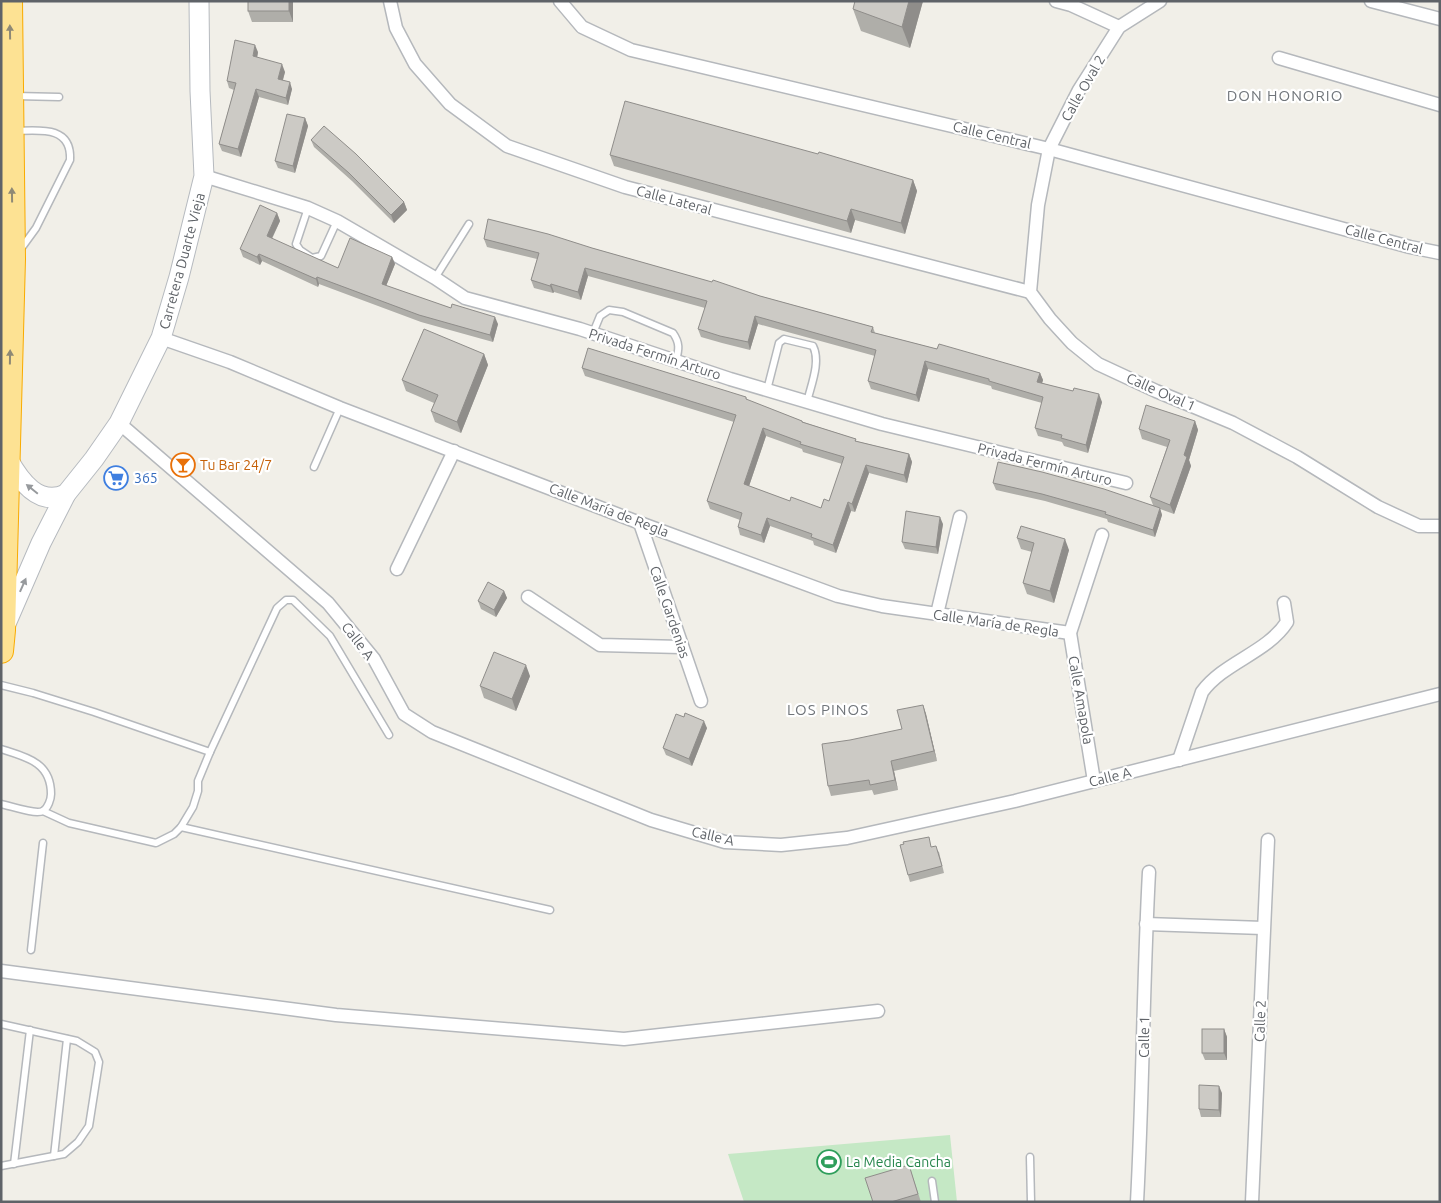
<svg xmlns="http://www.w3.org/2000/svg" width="1441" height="1203" font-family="Ubuntu,sans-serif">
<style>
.green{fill:#c5e8c5}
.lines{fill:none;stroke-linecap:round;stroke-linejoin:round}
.service-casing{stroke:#b5b8bc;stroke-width:9}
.minor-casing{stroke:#b5b8bc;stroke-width:15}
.secondary-casing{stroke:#b6babf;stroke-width:21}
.motorway-casing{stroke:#f9ab00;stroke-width:26}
.service{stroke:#fff;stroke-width:6}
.minor{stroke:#fff;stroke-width:12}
.secondary{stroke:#fff;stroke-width:19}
.motorway{stroke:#fde293;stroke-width:24}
.wall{fill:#afaea9;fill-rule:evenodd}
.shaded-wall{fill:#8f8d8a}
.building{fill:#cccac5;stroke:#8f8d8a;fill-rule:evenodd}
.oneway{fill:#8e8975}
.oneway2{fill:#979a9d}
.labels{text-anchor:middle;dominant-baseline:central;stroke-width:4.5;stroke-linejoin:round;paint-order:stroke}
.street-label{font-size:14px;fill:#5f6368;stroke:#fff}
.food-label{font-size:14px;fill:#c56008;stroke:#fff;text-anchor:start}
.shop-label{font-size:14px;fill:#366cbe;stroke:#fff;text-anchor:start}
.leisure-label{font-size:14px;fill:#27864d;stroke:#fff;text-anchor:start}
.neighbourhood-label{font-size:15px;letter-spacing:1px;fill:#70757a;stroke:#fff}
</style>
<rect width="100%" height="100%" fill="#f1efe8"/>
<polygon class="green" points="950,1135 957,1202 744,1202 728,1154"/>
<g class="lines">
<g class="service-casing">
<g id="service">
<polyline points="15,96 59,97"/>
<path d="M16,131c24,-1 56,-5 54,29l-34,68 -16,22"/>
<polyline points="308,208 296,244 300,250 312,258 321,256 337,221"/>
<polyline points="435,278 469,224"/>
<path d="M593,333l7,-17 9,-6 14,2 50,21c7,10 6,16 3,28"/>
<path d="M767,390l12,-47 5,-4 29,7c8,16 -2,39 -6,56"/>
<polyline points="314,467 340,408"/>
<polyline points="1,685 33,693 94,712 210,752 198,781 198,791 193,807 181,827 174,834 156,843 69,823 43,811"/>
<path d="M1,749c25,8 50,13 50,45 0,5 -3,14 -8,17 -8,4 -32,-5 -42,-7"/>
<polyline points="210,752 277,608 286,600 293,600 330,636 389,735"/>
<polyline points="181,827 550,910"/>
<polyline points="31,950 43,843"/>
<polyline points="1,1024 77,1041 95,1052 99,1062 89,1126 78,1142 64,1154 1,1166"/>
<polyline points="54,1156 67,1039"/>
<polyline points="1030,1157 1031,1202"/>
<polyline points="14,1164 30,1030"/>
<polyline points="932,1181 935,1202"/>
</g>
</g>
<g class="minor-casing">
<g id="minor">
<polyline points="390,1 396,28 415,64 450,104 507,146 625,187 1030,292"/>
<polyline points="560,1 582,27 631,50 1049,149 1410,247 1440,253"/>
<polyline points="1056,1 1071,5 1119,27"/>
<polyline points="1160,1 1119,27 1079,90 1049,149 1038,205 1030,292 1050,319 1072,343 1098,364 1156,391 1233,423 1297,457 1378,507 1419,526 1440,526"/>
<polyline points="1371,1 1440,19"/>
<polyline points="1279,58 1440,105"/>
<polyline points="204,176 308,208 337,221 435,278 465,298 580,329 730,379 882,424 1126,483"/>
<polyline points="161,338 230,362 340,408 640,523 838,596 882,606 1070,633"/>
<polyline points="119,423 328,603 374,659 404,714 432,732 651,820 725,842 781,845 847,838 1015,801 1440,694"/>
<polyline points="640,523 701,701"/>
<polyline points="397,569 454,451"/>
<polyline points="528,597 600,645 681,647"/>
<polyline points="937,614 960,517"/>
<path d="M1179,760l23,-68c22,-30 65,-39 85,-70l-3,-19"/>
<polyline points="1094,781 1070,633 1102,535"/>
<polyline points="1146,924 1263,928"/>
<polyline points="1,971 336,1015 624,1039 878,1011"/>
<path d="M1137,1202c6,-110 6,-220 12,-330"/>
<polyline points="1252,1202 1268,840"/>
</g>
</g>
<g class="secondary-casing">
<g id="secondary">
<path d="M8,459c12,22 31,48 58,35"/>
<polyline points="5,626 41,543 66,494 94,459 119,423 161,338 179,277 204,176 200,91 199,1"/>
</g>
</g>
<g class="motorway-casing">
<polyline id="motorway" points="1,651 3,630 13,259 10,1"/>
</g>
<use href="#service" class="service"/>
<use href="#minor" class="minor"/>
<use href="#secondary" class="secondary"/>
<use href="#motorway" class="motorway"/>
</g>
<g class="wall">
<polygon points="293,1 293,22 252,22 248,11"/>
<polygon points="923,1 910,48 861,31 853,9"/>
<polygon points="258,52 257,57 285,72 283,80 292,89 288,105 259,97 241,157 222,151 219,144 234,90 229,88 227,81"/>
<polygon points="305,118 308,126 295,173 278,168 275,161"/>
<polygon points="311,140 404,202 407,210 394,223 352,181 314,147"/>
<polygon points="610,155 913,180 917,191 905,234 855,220 851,233 614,166"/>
<polygon points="277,213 280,221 272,239 338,268 392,257 395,264 386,286 498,324 493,342 421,322 319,284 318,287 262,261 260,265 243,257 240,249"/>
<polygon points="484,239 592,248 760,296 873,327 875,333 937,349 1040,373 1043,380 1042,383 1102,402 1088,453 1064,446 1062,442 1038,436 1035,428 1042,403 992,389 991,386 928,369 919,402 871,389 868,381 875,356 758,324 750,350 722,343 701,337 698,329 705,308 588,276 581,300 554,292 553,293 534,288 531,280 537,259 487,247"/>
<polygon points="484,354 488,365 461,433 435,422 431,411 434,403 406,391 402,380"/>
<path d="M582,368l164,29 1,3 55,21 1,1 53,17v2l53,13 3,8 -5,21 -38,-10 -14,39 -4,-1 -15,42 -22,-8 -1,-4 -43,-15 -6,17 -24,-8 -2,-8 2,-7 -30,-11 -3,-8 27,-79 -149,-46zM766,436l36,13 1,3 39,12 -13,37 -8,7 -31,-7 -41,-15z"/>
<polygon points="1195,421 1198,430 1189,460 1191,466 1174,514 1160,509 1162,515 1155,537 1108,522 1107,519 1045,501 996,490 993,483 1153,505 1150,497 1167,447 1142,439 1139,429"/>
<polygon points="943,524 938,554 905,549 902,542"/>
<polygon points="1017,538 1069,550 1054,603 1027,594 1023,583 1032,552 1021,549"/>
<polygon points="504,591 507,598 496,617 481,609 478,601"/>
<polygon points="530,676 516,711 484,698 480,686"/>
<polygon points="923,705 926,714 937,761 894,771 898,790 874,795 872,790 831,796 828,786 902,729"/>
<polygon points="684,717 707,728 692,766 666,755 663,748"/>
<polygon points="932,847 939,852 944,873 910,882 908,875"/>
<polygon points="1224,1029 1227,1037 1227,1060 1205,1060 1202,1053"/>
<polygon points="1222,1093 1221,1117 1201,1117 1199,1109"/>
<polygon points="909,1165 921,1202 873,1202"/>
</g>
<g class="shaded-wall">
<polygon points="289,1 293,1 293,22 289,11"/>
<polygon points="909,1 923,1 910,48 902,27"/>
<polygon points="255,45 258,52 256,64 253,56"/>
<polygon points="282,64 285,72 281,86 278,79"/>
<polygon points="290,82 292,89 288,105 286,98"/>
<polygon points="256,89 259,97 241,157 238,149"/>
<polygon points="305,118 308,126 295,173 293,166"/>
<polygon points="913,180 917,191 905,234 901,223"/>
<polygon points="404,202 407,210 394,223 391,215"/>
<polygon points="851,209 855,220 851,233 847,221"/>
<polygon points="277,213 280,221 269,244 267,236"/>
<polygon points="259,254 262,261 260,265 257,257"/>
<polygon points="392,257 395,264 384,291 382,284"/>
<polygon points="585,268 588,276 581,300 578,292"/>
<polygon points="317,277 319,284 318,287 316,279"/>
<polygon points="551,284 554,292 553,293 550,286"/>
<polygon points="755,316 758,324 750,350 748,342"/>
<polygon points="495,317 498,324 493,342 490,335"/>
<polygon points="484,354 488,365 461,433 457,422"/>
<polygon points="925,361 928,369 919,402 916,395"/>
<polygon points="1040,373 1043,380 1040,390 1037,382"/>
<polygon points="1099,394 1102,402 1088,453 1086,445"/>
<polygon points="1195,421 1198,430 1189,460 1191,466 1174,514 1170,505 1184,455"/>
<polygon points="763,428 766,436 747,492 744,484"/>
<polygon points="909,454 912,462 907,483 904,475"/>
<polygon points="866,465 869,473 855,512 852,504"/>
<polygon points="848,502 851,511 836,553 833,545"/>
<polygon points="1160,508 1162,515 1155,537 1153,530"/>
<polygon points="940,517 943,524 938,554 936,547"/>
<polygon points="767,518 770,526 764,543 761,535"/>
<polygon points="1065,539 1069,550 1054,603 1050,591"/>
<polygon points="504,591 507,598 496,617 494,610"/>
<polygon points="526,665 530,676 516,711 512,699"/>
<polygon points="923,705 926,714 937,761 934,751"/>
<polygon points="704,721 707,728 692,766 689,759"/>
<polygon points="891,761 894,771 898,790 895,780"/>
<polygon points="1224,1029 1227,1037 1227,1060 1224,1053"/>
<polygon points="1219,1086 1222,1093 1221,1117 1219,1110"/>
</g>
<g class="building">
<rect x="248" y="1" width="41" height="10"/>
<polygon points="855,1 909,1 902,27 853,9"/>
<polygon points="235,40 255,45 253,56 282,64 278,79 290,82 286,98 256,89 238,149 219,144 236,83 227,81"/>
<polygon points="625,101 818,154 819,152 913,180 901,223 851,209 847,221 610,155"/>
<polygon points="287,114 305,118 293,166 275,161"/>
<polygon points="324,126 356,154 404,202 391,215 349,173 311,140"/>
<polygon points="260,205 277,213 267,236 338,268 350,238 392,257 382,284 451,308 452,304 495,317 490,335 419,315 317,277 316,279 259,254 257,257 240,249"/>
<polygon points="488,219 548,234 592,248 712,282 713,280 760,296 873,327 871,332 937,349 939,344 1040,373 1037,382 1073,391 1074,388 1099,394 1086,445 1061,438 1062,435 1035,428 1043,397 989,381 989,379 925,361 916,395 868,381 876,350 755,316 748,342 720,336 698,329 707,301 585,268 578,292 551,284 550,286 531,280 539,253 484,239"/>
<polygon points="424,329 484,354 457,422 431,411 438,395 402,380"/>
<path d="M588,348l158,49v2l56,22v1l54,17 -1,2 54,13 -5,21 -38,-10 -14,39 -4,-2 -15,43 -22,-8 1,-3 -45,-16 -6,17 -23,-8 4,-14 -35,-12 29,-86 -154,-47zM763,428l38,14 -1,2 44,13 -15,44 -5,-2 -3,9 -30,-11 -1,4 -46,-17z"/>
<polygon points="1146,405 1195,421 1184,455 1187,457 1170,505 1150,497 1170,440 1139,429"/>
<polygon points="998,462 1042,472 1104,489 1160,508 1153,530 1105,514 1106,512 1042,494 993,483"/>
<polygon points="906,511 940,517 936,547 902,542"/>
<polygon points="1021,526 1065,539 1050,591 1023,583 1034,543 1017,538"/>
<polygon points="488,582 504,591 494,610 478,601"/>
<polygon points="494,652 526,665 512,699 480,686"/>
<polygon points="923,705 934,751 891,761 895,780 870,785 869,780 828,786 822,744 850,740 902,729 897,710"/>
<polygon points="685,713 704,721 689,759 663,748 676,714 684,717"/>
<polygon points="929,837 931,847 936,846 942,866 908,875 900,845 904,844 903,842"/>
<rect x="1202" y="1029" width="22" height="24"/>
<polygon points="1199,1085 1219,1086 1219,1110 1199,1109"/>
<polygon points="909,1165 918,1194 891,1202 873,1202 865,1178"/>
</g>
<defs><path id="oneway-solid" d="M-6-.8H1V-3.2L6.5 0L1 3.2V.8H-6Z" transform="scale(1.25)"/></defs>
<g class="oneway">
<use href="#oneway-solid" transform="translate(10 32) rotate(-91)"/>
<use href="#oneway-solid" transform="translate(12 195) rotate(-91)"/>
<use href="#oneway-solid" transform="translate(10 357) rotate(-89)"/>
</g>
<g class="oneway2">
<use href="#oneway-solid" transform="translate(32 489) rotate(-141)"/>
<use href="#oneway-solid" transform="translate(23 585) rotate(-66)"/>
</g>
<defs>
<g id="bar-ring" transform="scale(1.25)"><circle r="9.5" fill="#fff" stroke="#e8710a" stroke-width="1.5"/><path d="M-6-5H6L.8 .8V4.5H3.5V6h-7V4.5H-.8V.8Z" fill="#e8710a"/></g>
<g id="supermarket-ring" transform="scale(1.25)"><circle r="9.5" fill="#fff" stroke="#3f7fe0" stroke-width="1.5"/><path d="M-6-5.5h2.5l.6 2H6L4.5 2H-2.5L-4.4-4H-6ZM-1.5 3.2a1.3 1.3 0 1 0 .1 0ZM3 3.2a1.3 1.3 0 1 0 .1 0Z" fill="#3f7fe0"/></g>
<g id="stadium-ring" transform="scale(1.25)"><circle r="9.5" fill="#fff" stroke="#2e9e5b" stroke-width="1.5"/><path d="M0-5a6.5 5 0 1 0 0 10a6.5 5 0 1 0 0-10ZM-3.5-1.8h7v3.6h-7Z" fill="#2e9e5b"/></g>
</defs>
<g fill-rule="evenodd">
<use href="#bar-ring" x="183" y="465"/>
<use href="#supermarket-ring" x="116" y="478"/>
<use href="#stadium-ring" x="829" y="1162"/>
</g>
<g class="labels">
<g class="street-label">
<text transform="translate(1083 88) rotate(-60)">Calle Oval 2</text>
<text transform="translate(992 135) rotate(13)">Calle Central</text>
<text transform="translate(674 200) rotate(15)">Calle Lateral</text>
<text transform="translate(1384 239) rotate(15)">Calle Central</text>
<text transform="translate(182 261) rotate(-75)">Carretera Duarte Vieja</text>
<text transform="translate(655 354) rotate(18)">Privada Fermín Arturo</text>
<text transform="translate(1161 392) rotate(24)">Calle Oval 1</text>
<text transform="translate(1045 464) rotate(14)">Privada Fermín Arturo</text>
<text transform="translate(609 510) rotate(21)">Calle María de Regla</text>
<text transform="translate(670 612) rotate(71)">Calle Gardenias</text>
<text transform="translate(996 623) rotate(8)">Calle María de Regla</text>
<text transform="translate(358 641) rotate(52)">Calle A</text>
<text transform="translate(1081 700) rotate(80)">Calle Amapola</text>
<text transform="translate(1110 777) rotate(-14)">Calle A</text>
<text transform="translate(713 836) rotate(13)">Calle A</text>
<text transform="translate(1260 1021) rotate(-88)">Calle 2</text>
<text transform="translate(1144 1037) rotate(-89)">Calle 1</text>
</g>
<g class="food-label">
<text x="200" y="465">Tu Bar 24/7</text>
</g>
<g class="shop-label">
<text x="134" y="478">365</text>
</g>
<g class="leisure-label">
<text x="846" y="1162">La Media Cancha</text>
</g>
<g class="neighbourhood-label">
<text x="1285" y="95">DON HONORIO</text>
<text x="828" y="709">LOS PINOS</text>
</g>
</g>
<rect width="1441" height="1203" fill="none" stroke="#5f6368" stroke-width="5"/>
</svg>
